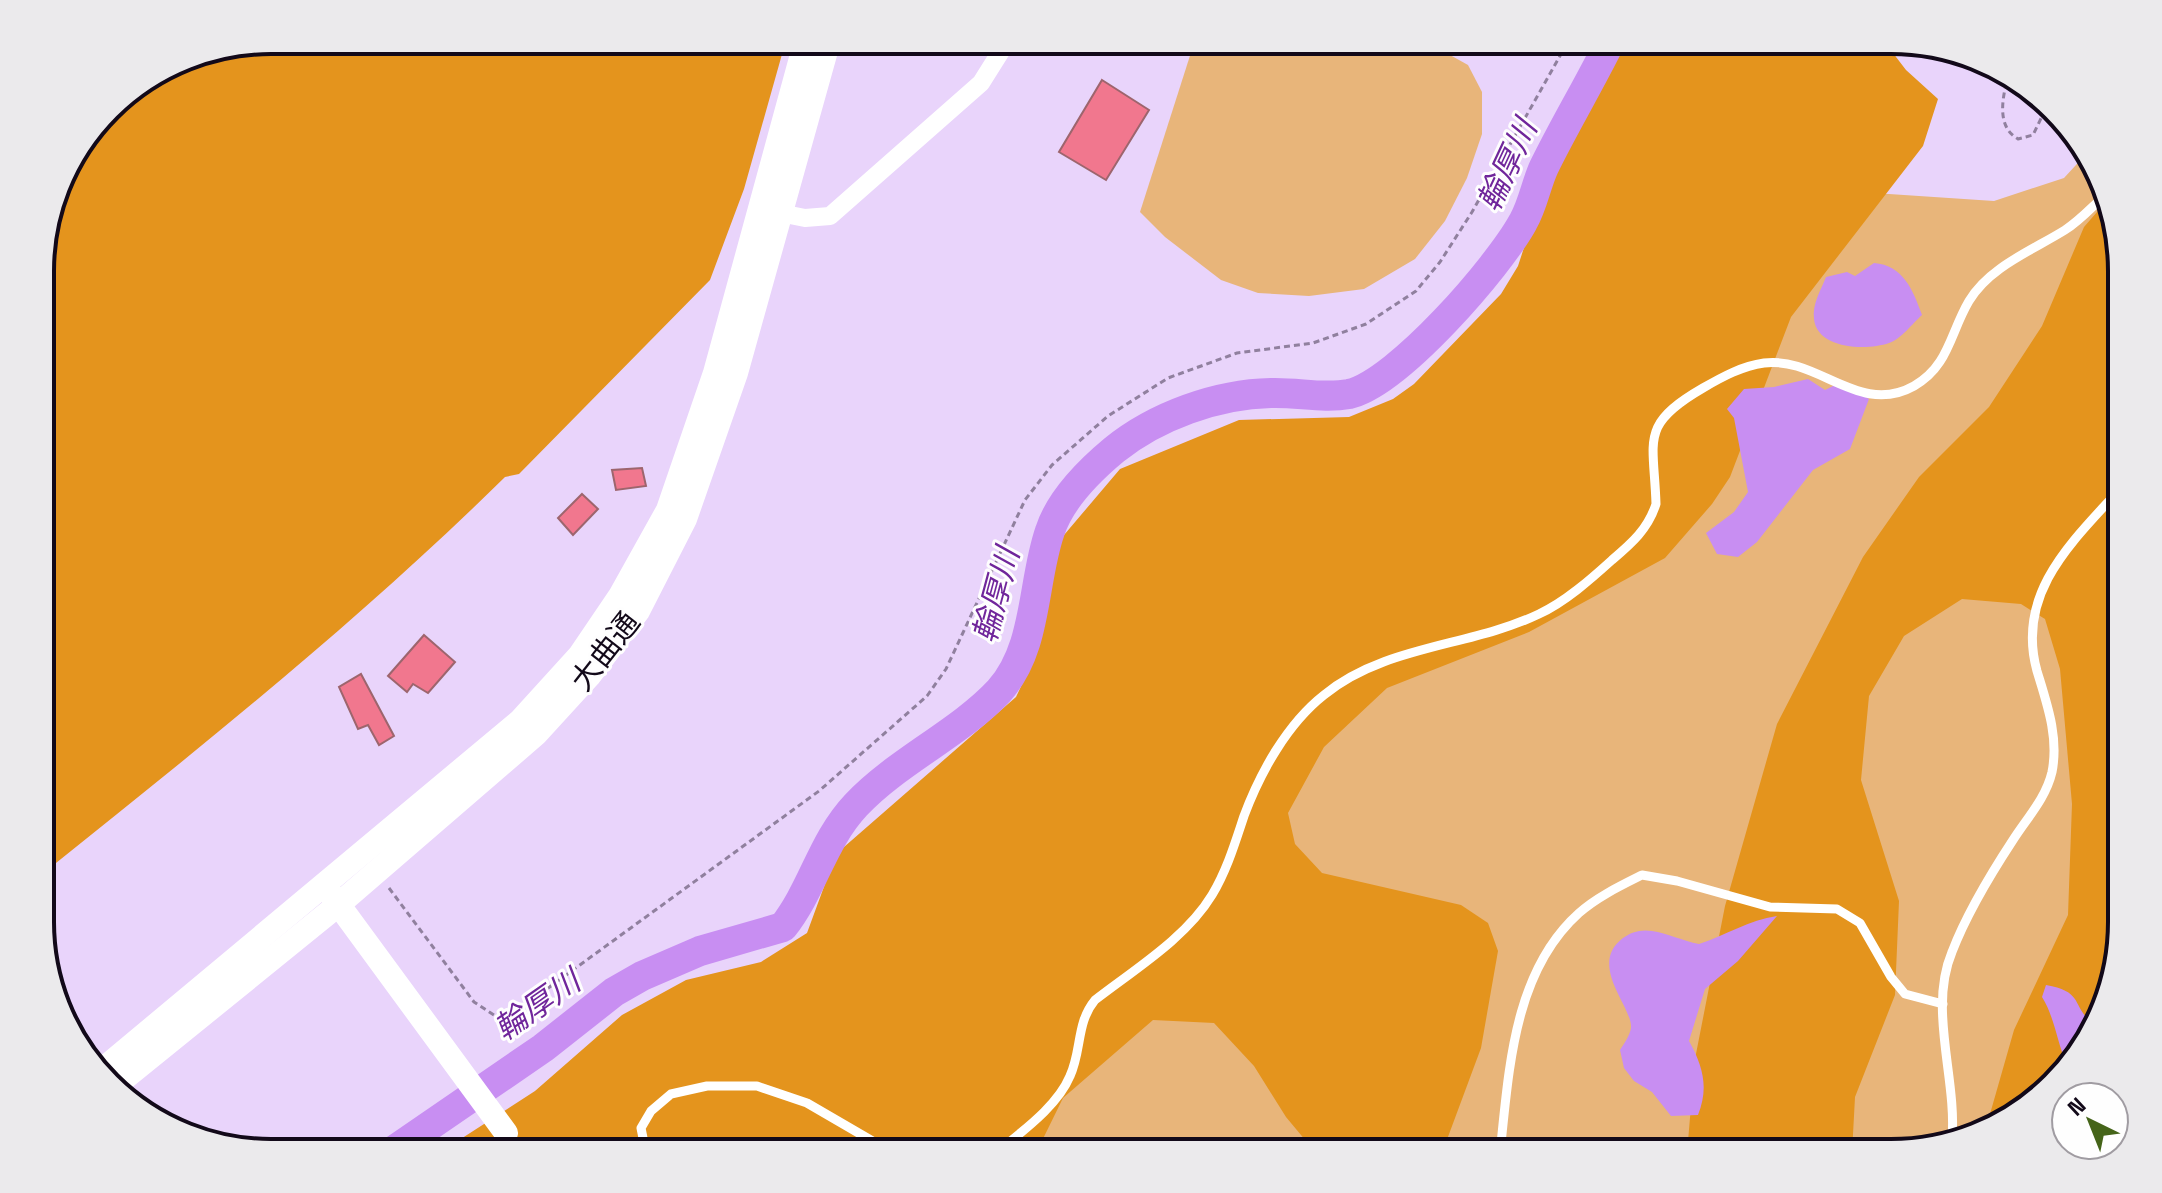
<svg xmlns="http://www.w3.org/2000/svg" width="2162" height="1193" font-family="'Space Grotesk','Noto Sans JP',sans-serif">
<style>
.green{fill:#e8b57a}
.forest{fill:#e4941d}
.water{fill:#c88ef2}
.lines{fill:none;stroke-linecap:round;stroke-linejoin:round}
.river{stroke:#c88ef2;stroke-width:30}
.building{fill:#f1778e;stroke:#9d656d;stroke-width:2}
.path{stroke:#90809e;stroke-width:3;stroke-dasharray:6 4;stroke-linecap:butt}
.lane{stroke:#fff;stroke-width:9}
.street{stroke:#fff;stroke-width:18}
.secondary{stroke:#fff;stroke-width:24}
.labels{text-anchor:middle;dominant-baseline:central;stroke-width:6;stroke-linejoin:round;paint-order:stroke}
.street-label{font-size:30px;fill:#120919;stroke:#fefefe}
.water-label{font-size:32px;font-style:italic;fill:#70269b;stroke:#fefefe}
.rim{fill:none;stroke:#120919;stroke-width:4}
</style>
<rect width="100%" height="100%" fill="#e9d4fb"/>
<g class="green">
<polygon points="1195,40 1423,40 1468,65 1482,92 1482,134 1467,178 1445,221 1415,259 1364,289 1309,296 1258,293 1221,280 1165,237 1140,212"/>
<polygon points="2087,153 2121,255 2122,937 2091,1037 2007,1122 1906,1153 506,1153 1844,191 1994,201 2064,178"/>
</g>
<g class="forest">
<path d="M271,40h515l-42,149 -34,91 -191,194 -14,3c-141,139 -294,262 -449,386l-14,7v-629l22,-73 54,-70 65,-41z"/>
<polygon points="1617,40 1883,40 1906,70 1938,99 1923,146 1791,317 1730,477 1712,504 1665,558 1529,632 1387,688 1324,747 1288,813 1295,844 1322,873 1461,905 1488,923 1498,951 1481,1048 1442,1153 1316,1153 1286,1117 1254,1066 1214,1023 1153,1020 1063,1098 1036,1153 439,1153 535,1091 622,1015 686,980 761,962 807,933 836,854 1016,697 1036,655 1053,548 1120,469 1239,420 1349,417 1393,399 1414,384 1501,294 1518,266 1557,147"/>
<polygon points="2104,204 2121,255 2122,937 2091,1037 2007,1122 1986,1128 2014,1030 2068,915 2072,804 2060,669 2045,619 2021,604 1962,599 1904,636 1869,696 1861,780 1899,901 1895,995 1855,1097 1852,1153 1687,1153 1695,1059 1725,906 1777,724 1863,557 1919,477 1989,407 2042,326 2084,227"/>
</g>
<g class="water">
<path d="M1874,263c29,2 39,27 48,52 -9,8 -22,25 -33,28 -23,8 -72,6 -75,-24 -2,-15 7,-29 12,-42l21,-5 8,4z"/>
<polygon points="1808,379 1825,390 1841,382 1869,399 1850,449 1813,470 1757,542 1738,557 1717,554 1706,533 1734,512 1748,492 1734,418 1727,409 1744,389 1774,387"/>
<path d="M1777,916l-39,45 -33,28 -16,52c14,25 20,47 9,74l-27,1 -19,-24 -18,-11 -10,-13 -4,-18c4,-6 10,-15 11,-22 2,-21 -44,-63 -8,-90 8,-6 18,-9 29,-7 15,2 31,10 47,13 27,-9 50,-24 78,-28z"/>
<path d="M2046,985c40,7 24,22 49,40l-4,12 -25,26c-9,-22 -12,-47 -24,-66z"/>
</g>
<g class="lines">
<path class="river" d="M390,1153l153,-105 71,-56 28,-16 58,-25 83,-24c30,-38 39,-86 73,-122 40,-43 104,-72 143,-114 39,-43 33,-109 51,-160 10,-31 40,-61 64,-81 42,-34 103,-56 157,-57 27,-1 52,6 78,1 49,-11 150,-128 174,-172 10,-17 13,-38 21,-55 21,-43 46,-84 67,-127"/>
</g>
<g class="building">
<polygon points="1102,80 1149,110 1106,180 1059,152"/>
<polygon points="642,468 646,486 616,490 612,470"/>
<polygon points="582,494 598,509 573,535 558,518"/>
<polygon points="424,635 455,662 428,693 413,684 407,692 388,676"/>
<polygon points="361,674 394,736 379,745 368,725 358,729 339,687"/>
</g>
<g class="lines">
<g class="path">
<path d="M2009,73c-6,22 -14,53 9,66l15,-4 13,-27"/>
<polyline points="389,888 474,1002 500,1019 507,1018 819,791 927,696 946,669 1025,500 1052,465 1108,416 1168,378 1237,353 1313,343 1366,324 1416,291 1440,262 1472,212 1569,40"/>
</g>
<g class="lane">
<polyline points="508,1136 520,1153"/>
<path d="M1952,1138c5,-59 -24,-129 0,-186 15,-39 38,-77 61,-112 14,-22 33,-42 39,-68 7,-35 -5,-68 -15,-101 -22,-79 37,-131 84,-183"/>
<polyline points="646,1153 641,1128 651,1111 671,1094 707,1086 757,1086 807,1103 893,1153"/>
<path d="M996,1153c25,-21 61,-46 74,-77 12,-26 6,-53 25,-76 40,-31 91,-62 117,-105 15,-25 23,-52 32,-79 16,-43 43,-92 80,-121 61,-50 146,-48 215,-81 26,-12 52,-35 73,-54 20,-17 36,-31 44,-56 -2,-65 -17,-79 47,-116 19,-11 39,-22 61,-25 54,-7 95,54 150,23 35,-20 36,-53 55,-85 20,-34 64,-51 96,-71 14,-9 25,-21 37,-32"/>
<path d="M1500,1153c9,-82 13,-181 79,-240 18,-16 41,-27 63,-38l35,6 93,26 67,2 23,14 31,54 14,17 38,10"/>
</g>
<polyline class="street" points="770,211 805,218 830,216 981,83 1008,40"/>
<g class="secondary">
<polyline points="330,893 506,1133"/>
<polyline points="101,1071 520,721 580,655 620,596 668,510 715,373 806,40"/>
<polyline points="116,1085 338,905 536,734 589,676 638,611 685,519 736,373 829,40"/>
</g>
</g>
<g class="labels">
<g class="street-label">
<text transform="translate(605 651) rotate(-52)">大曲通</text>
</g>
<g class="water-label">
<text transform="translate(1507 165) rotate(-65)">輪厚川</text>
<text transform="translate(996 595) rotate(-75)">輪厚川</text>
<text transform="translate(537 1005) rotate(-35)">輪厚川</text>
</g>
</g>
<path d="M0 0H2162V1193H0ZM271 54H1891A217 217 0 0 1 2108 271V922A217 217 0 0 1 1891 1139H271A217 217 0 0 1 54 922V271A217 217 0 0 1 271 54Z" fill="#ebeaec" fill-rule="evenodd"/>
<path class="rim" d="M271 54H1891A217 217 0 0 1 2108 271V922A217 217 0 0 1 1891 1139H271A217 217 0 0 1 54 922V271A217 217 0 0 1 271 54Z"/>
<g transform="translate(2090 1121) rotate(317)"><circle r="38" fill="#fefefe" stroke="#a09ca2" stroke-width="2"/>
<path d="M0-6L14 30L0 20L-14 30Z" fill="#456419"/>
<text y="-12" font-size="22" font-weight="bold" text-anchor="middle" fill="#120919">N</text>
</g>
</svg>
